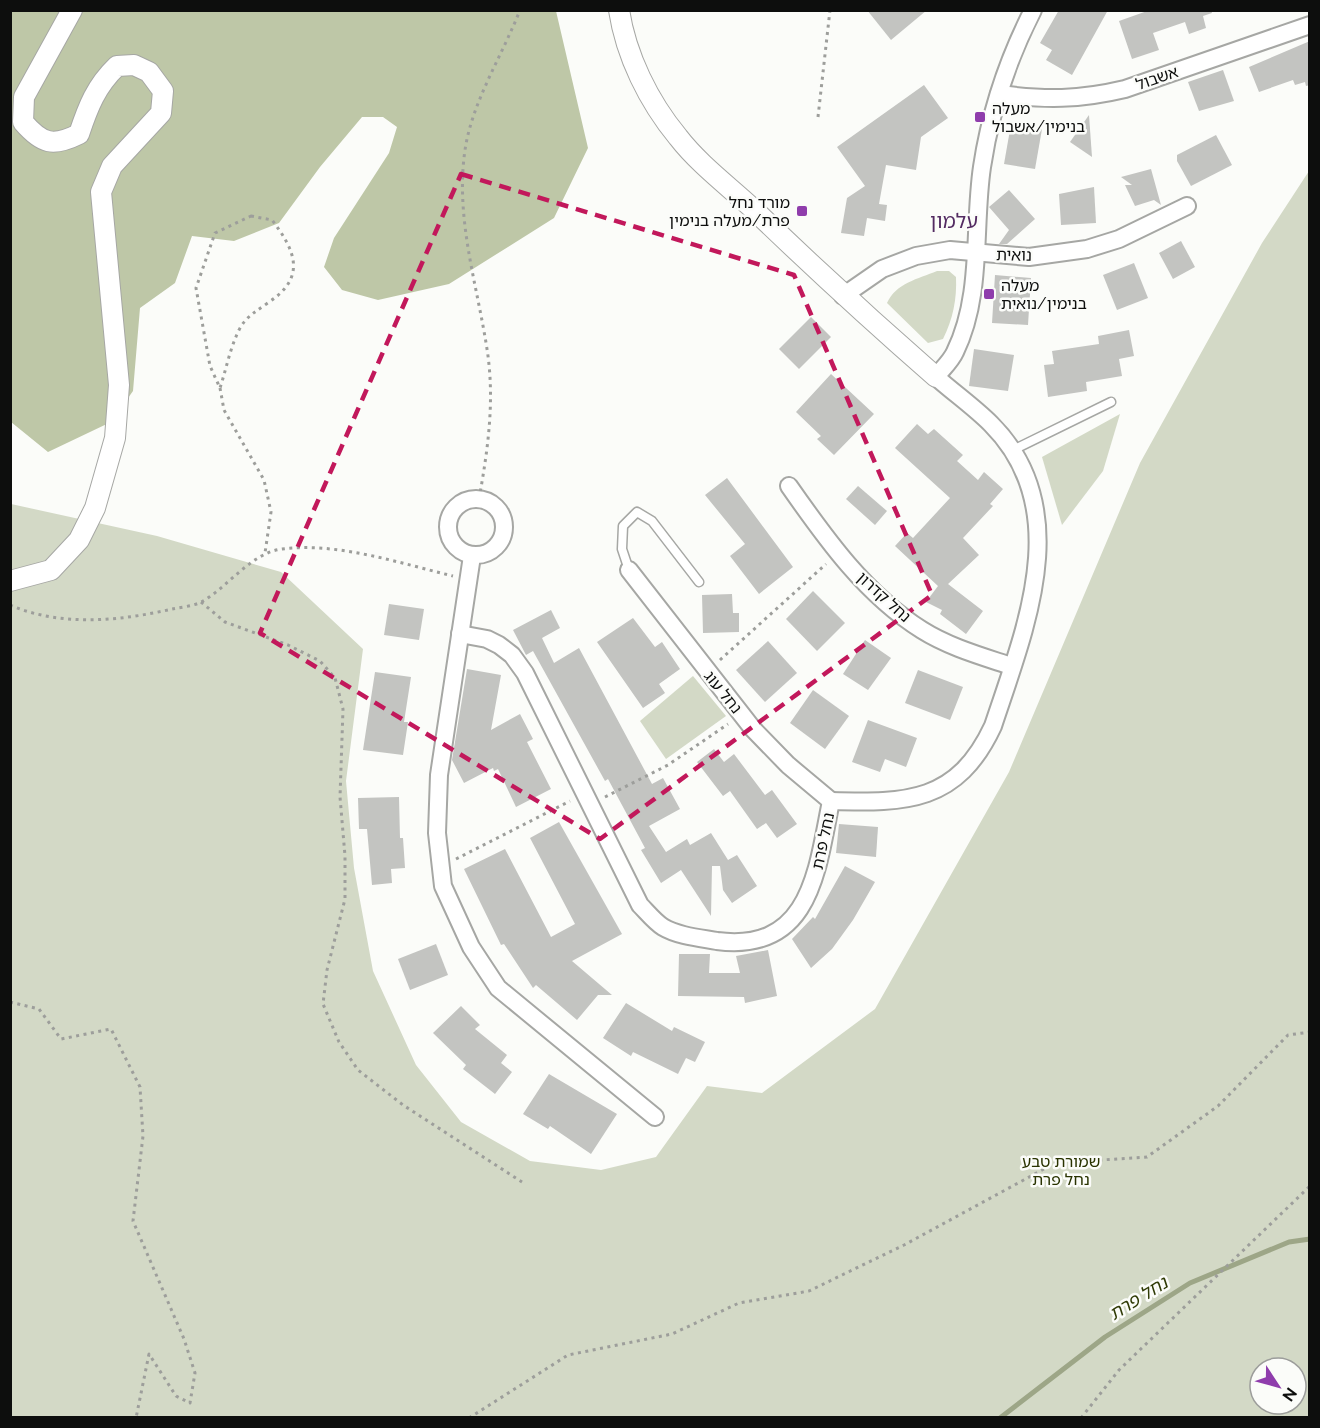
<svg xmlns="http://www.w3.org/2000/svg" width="1320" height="1428" font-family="Raleway,'Noto Sans Hebrew',sans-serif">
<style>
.green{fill:#d3d9c6;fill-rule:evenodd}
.forest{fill:#bec7a7}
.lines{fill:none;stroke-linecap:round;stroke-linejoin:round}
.stream{stroke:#9da687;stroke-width:5}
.building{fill:#c3c4c1}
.service-casing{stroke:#a6a7a4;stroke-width:11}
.minor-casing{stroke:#a6a7a4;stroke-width:20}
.tertiary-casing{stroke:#a6a7a4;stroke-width:22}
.path{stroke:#9d9e9b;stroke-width:3;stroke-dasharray:3 4.5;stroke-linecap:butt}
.service{stroke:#fff;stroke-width:8}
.minor{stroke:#fff;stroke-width:16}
.tertiary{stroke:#fff;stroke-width:20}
.marked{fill:none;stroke:#c2185b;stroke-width:4.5;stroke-dasharray:12 8;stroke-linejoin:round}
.poi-dot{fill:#8f3dac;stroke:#fbfcf9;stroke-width:2}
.labels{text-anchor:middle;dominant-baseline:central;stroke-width:5;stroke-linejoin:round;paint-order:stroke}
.street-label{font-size:16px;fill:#0d0e0d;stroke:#fbfcf9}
.poi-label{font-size:16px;fill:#0d0e0d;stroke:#fbfcf9;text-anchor:start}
.park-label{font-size:16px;fill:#293300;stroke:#fbfcf9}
.water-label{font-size:18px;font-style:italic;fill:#303b06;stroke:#fbfcf9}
.quarter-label{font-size:20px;fill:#532b62;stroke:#fbfcf9}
</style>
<rect width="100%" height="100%" fill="#fbfcf9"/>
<g class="green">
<path d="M1309,171v1246l-1298,1v-914l146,32 124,36 82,77 -17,132 8,87 19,103 43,94 45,57 69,39 71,9 55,-13 51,-71 55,7 113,-84 134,-237 131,-309 122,-220zM1260,1368h36v36h-36z"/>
<path d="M937,271h12l7,6c1,22 -3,42 -13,62l-15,4 -41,-40c9,-20 31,-24 50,-32z"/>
<polygon points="1120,414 1103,471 1062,525 1042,457"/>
<polygon points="693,676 726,716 666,759 640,721"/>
</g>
<polygon class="forest" points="11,11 556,11 588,148 554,218 449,284 378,300 342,290 324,267 334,238 389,153 397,127 383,117 362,117 320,167 279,223 234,241 192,236 175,283 140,308 133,391 111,422 48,452 11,422"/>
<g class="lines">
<polyline class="stream" points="1000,1418 1105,1337 1190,1283 1289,1242 1310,1239"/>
</g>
<g class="building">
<polygon points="867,10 927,10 891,40"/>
<polygon points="1059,10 1108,10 1072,75 1046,60 1052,50 1040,43"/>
<polygon points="1150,10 1211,10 1212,13 1203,16 1206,28 1189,34 1185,22 1153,33 1159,50 1132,59 1119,21"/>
<polygon points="1310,41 1310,85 1306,86 1305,82 1295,85 1293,80 1259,92 1249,67"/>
<polygon points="1223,70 1234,101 1199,111 1188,82"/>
<polygon points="924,85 948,118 921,137 916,170 886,165 879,204 887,205 885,221 867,218 864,236 841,233 847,198 865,186 837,147"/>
<polygon points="1089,115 1092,157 1070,142"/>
<polygon points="1011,124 1042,129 1035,169 1004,164"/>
<polygon points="1216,135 1232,165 1191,186 1177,161 1177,155"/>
<polygon points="1151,169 1161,205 1154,200 1135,206 1125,185 1132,185 1121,177"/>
<polygon points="1094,187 1096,223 1061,225 1059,194"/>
<polygon points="1009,190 1035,219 1007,244 999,244 1009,230 989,207"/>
<polygon points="1181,241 1195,267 1173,279 1159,253"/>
<polygon points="1134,263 1148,298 1117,310 1103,275"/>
<polygon points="995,275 1031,278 1028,325 992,323"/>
<polygon points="811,317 831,337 799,369 779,349"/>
<polygon points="1129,330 1134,356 1119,359 1122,376 1086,382 1087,391 1048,397 1044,365 1054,364 1052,351 1099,344 1098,336"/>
<polygon points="974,349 1014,355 1008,391 969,386"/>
<polygon points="831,374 874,414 834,455 817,439 821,436 796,412"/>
<polygon points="917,424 928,434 934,429 963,455 957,461 978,480 984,472 1003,489 990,504 993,506 963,538 979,555 948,584 983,611 966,634 940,614 942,610 926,602 938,586 895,546 907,533 913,538 950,498 895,448"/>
<polygon points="727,478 793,567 759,594 730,556 745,544 705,495"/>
<polygon points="858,486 887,511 875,525 846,499"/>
<polygon points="813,591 845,623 817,651 786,619"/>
<polygon points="732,594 733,613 739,613 739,632 703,633 702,595"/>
<polygon points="389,604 424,609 419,640 384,635"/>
<polygon points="551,610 560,628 542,638 554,663 579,648 652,784 663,778 680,809 649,826 666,852 687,839 690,845 711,833 728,860 737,855 757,886 732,903 723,890 720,866 712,866 711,916 681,870 661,883 641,850 645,848 608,779 605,781 533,651 526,655 513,630"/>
<polygon points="633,618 655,647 662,642 680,669 659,684 665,693 643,708 597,642"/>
<polygon points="865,640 891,658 868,690 843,674"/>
<polygon points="768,641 797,673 765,702 736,670"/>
<polygon points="467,669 501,675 491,730 520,714 533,739 527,742 551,789 516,807 498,769 494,771 493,768 464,783 452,760"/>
<polygon points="918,670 963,687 950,720 905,703"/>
<polygon points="375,672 411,677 404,722 408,722 403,755 363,750"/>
<polygon points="813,690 849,716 825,749 790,723"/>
<polygon points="868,720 917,738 906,767 885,759 880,772 852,762"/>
<polygon points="714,749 724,762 734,754 765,795 772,790 797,824 777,838 766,823 757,829 730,791 723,796 697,762"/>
<polygon points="399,797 400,838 403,838 405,868 391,869 392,883 372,885 367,829 359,829 358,798"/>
<polygon points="559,822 622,934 572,961 612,995 598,995 577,1020 536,985 533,988 504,944 501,945 464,869 505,849 551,937 575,924 530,838"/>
<polygon points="839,824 878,827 876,857 836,853"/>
<polygon points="845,866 875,882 853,920 832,949 811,968 792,939 813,917 815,919"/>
<polygon points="436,944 448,975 410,990 398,959"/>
<polygon points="768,950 777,996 745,1003 744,997 678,996 679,954 710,954 709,973 740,973 736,956"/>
<polygon points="626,1003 672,1031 674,1027 705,1042 695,1062 686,1058 678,1074 633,1052 631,1056 603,1038"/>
<polygon points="461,1006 480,1025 475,1029 507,1055 501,1063 512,1072 495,1094 463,1069 466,1065 433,1033"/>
<polygon points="549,1074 617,1114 591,1154 550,1126 548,1129 523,1114"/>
</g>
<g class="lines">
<g class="service-casing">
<g id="service">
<polyline points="1011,451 1111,402"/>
<polyline points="629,570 622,549 623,526 637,512 652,521 699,582"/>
</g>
</g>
<g class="minor-casing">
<g id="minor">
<path d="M999,94c46,6 80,6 126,-5l185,-64"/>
<polyline points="843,296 882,269 916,256 950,250 1029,257 1087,249 1119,239 1187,206"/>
<path d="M789,486c37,53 77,109 133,144 27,17 59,26 89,36"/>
<circle cx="476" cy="527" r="28"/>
<polyline points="472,556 439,775 437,833 443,886 471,947 498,988 655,1117"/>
<polyline points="629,570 753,729 788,765 831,801"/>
<path d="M460,634l27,5 12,6 13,10 13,18 115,232c7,7 15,17 23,22 15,9 37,11 54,14 94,12 100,-71 114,-140"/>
<path d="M831,801c76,2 126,2 162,-75 32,-97 83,-217 -2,-302 -17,-17 -37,-31 -55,-47 6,-8 15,-16 19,-25 28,-57 18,-125 27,-185 8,-54 26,-108 51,-157"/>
</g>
</g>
<g class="tertiary-casing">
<g id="tertiary">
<path d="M619,10c7,46 30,92 59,127 20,26 49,48 73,70 60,58 122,115 185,170"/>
<path d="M10,581l41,-11 28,-30 16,-32 20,-70 4,-53 -18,-193 11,-26 49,-53 2,-22 -14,-19 -15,-7 -17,1c-21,20 -29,41 -38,68 -26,13 -37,10 -56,-12l1,-25 48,-87"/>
</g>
</g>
<g class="path">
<polyline points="818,117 830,10"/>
<path d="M251,216l21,4c23,30 35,57 -3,82 -12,9 -23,14 -30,28 -9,18 -13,40 -19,58l-10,-22 -14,-78 19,-55z"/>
<polyline points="220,388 224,410 264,480 271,512 265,553"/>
<path d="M479,499c9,-50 16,-99 8,-150 -10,-65 -32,-131 -22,-199 7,-48 37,-94 55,-140"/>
<polyline points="201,602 225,622 288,645 320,661 335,678 343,709 340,797 345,856 345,899 327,970 323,1004 339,1042 358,1070 403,1105 522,1182"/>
<path d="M10,605c50,22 111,16 162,4 10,-2 23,-3 31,-8 26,-15 48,-48 79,-52 56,-7 117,14 171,27"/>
<polyline points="720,660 826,564"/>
<polyline points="605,797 668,765 728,724"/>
<polyline points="456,859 570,801"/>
<polyline points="10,1002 39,1009 61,1039 111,1029 140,1087 143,1136 133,1221 184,1339 195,1373 190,1403 176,1396 149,1354 136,1418"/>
<polyline points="469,1418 568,1355 672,1334 739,1303 809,1291 904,1245 1055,1163 1147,1157 1218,1106 1288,1035 1310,1032"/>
<polyline points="1081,1418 1119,1370 1310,1186"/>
</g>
<use href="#service" class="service"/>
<use href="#minor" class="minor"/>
<use href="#tertiary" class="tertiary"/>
</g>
<path class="marked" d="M461,174l333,101 138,320 -332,244 -340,-206z"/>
<g class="poi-dot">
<rect x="974" y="111" width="12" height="12" rx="3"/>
<rect x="796" y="205" width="12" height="12" rx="3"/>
<rect x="983" y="288" width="12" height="12" rx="3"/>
</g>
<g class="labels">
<g class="street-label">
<text transform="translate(1157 78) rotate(-19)">אשבול</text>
<text transform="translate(1014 255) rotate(1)">נואית</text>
<text transform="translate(884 597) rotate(42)">נחל קדרון</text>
<text transform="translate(723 692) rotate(51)">נחל עוג</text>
<text transform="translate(823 841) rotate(-78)">נחל פרת</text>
</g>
<g class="poi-label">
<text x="992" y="108">מעלה<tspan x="992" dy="18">בנימין/אשבול</tspan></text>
<text x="790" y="202" text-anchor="end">מורד נחל<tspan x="790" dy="18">פרת/מעלה בנימין</tspan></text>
<text x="1001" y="285">מעלה<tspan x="1001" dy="18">בנימין/נואית</tspan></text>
</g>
<g class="park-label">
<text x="1061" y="1161">שמורת טבע<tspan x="1061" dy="18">נחל פרת</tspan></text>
</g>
<g class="water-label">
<text transform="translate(1138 1298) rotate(-32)">נחל פרת</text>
</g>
<g class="quarter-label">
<text x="954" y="221">עלמון</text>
</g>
</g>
<rect width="1320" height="1428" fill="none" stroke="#0d0e0d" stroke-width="24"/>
<g transform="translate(1278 1386) rotate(126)"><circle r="28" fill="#fbfcf9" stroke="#9c9d9b" stroke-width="1.5"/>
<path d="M0-4.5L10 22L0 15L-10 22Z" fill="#8f3dac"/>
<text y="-9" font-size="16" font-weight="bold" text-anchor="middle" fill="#0d0e0d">N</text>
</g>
</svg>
